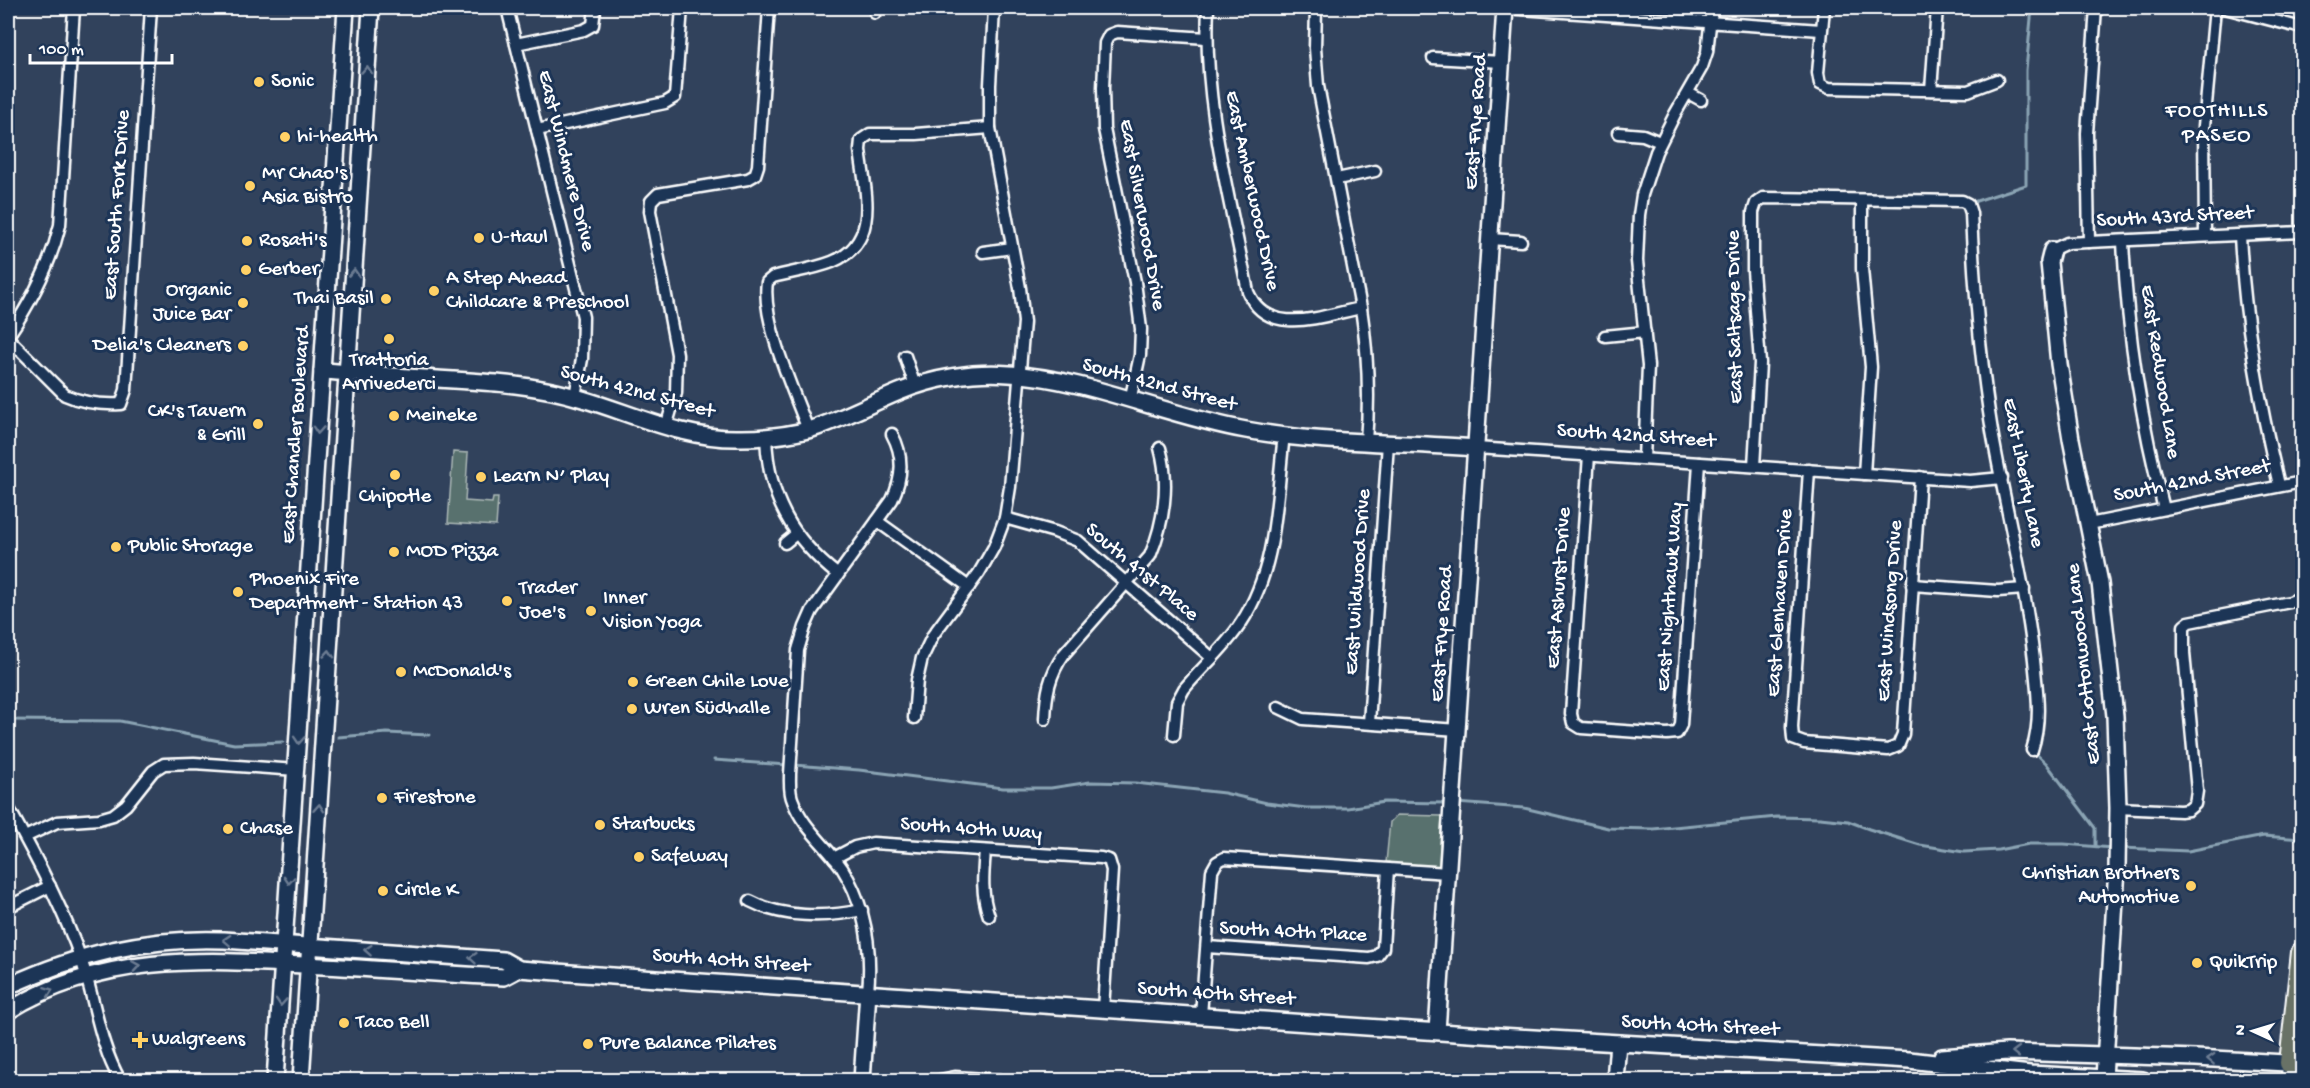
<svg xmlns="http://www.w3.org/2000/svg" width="2310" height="1088" font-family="'Gochi Hand',sans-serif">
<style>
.green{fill:#58716e;stroke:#acb8b6;stroke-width:1.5}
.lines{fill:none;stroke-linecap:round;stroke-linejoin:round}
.stream{stroke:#8ba4b4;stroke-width:3}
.street-casing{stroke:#fff;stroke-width:15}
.secondary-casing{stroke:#fff;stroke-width:20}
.highway-casing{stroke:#fff;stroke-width:24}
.street{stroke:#1d3557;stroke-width:10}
.secondary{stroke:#1d3557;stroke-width:15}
.highway{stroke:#697266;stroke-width:20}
.oneway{stroke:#6c7c92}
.poi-dot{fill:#ffd166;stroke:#1d3557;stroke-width:2}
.labels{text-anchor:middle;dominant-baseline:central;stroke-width:6;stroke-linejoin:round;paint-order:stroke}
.poi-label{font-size:21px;fill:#fff;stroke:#1d3557;text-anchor:start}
.street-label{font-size:21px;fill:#fff;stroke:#1d3557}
.neighbourhood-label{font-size:22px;letter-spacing:1.5px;fill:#fff;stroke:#1d3557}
</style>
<rect width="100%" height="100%" fill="#31425c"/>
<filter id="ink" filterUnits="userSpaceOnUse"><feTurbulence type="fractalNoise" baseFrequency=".0167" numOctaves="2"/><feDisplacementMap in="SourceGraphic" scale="12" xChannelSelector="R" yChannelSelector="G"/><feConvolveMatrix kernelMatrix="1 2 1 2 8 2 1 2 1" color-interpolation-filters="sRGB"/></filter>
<g filter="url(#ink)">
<g class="green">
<polygon points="453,452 468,453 465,501 492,503 493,498 498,498 496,526 448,523"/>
<polygon points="1397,815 1442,816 1439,866 1386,863 1390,822"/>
</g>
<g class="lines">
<g class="stream">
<polyline points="1970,203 2026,185 2026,70 2032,8"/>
<polyline points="8,720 120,721 234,744 283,742"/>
<polyline points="338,737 387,733 429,735"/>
<polyline points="2033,751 2046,763 2095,828 2095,846"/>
<polyline points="714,760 787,765"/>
<polyline points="794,765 859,770 1003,788 1051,788 1090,782 1135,783 1224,793 1267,803 1306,808 1348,808 1384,802 1446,803"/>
<polyline points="1456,803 1524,808 1608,828 1653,829 1777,817 1820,818 1848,821 1869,829 1920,845 1964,852 1998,850 2029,844 2064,844 2112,848"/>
<polyline points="2122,848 2188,851 2264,836 2302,839"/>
</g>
<g class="street-casing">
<g id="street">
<polyline points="508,8 509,16 583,317 582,359 575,396"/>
<path d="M1208,8c-5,96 22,190 40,284 20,47 76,23 113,16"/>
<path d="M1316,8l-1,40 3,38 43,222c7,45 9,88 5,133"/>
<polyline points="1505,8 1821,30"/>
<polyline points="1824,8 1818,73 1820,84 1829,88 1968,91 1997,80"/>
<polyline points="2225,8 2302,28"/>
<polyline points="875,13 876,8"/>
<polyline points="516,44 584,30 593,25 595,8"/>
<polyline points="1433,58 1502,62"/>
<polyline points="1931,90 1937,8"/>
<polyline points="1688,93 1701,100"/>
<polyline points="537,130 665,103 675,97 682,8"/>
<polyline points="1618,133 1643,135 1660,142"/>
<polyline points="1337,179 1375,171"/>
<polyline points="1862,200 1862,269 1871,367 1864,474"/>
<path d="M2240,235c4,85 19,167 39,250"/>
<polyline points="2205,236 2204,126 2215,8"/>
<polyline points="1490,239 1521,241"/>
<path d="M2123,241c4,90 18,180 41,268"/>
<polyline points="2089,242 2087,133 2096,8"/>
<polyline points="2052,250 2067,243 2302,232"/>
<polyline points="983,252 1012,248"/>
<path d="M8,336c24,-35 42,-70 52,-111l14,-217"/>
<polyline points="1605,336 1645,332"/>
<path d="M8,338l57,57c18,8 36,10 56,9l5,-14 25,-382"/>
<polyline points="905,356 915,386"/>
<polyline points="1130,401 1140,355 1141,329 1135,282 1104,129 1103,88 1105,43 1109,35 1117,32 1207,38"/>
<polyline points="666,427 676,393 677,354 650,211 651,201 658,194 748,179 755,175 758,166 769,8"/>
<path d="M808,430c-14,-38 -47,-110 -41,-148l6,-5c19,-5 41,-8 59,-15 49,-20 33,-71 28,-112l1,-10 9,-6h46l74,-6"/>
<path d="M766,437c2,60 26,102 72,138"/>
<polyline points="1476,448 1970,481 2002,478"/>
<polyline points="1589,455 1571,714 1573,723 1581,728 1667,734 1677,733 1681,725 1699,463"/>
<polyline points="1644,459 1648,366 1637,261 1639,215 1642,195 1656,152 1675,114 1702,67 1707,52 1712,8"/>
<path d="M1754,466l6,-103 -7,-93v-58l3,-9 7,-5 199,3 6,3 3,9c3,73 9,146 21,218 13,76 33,151 42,229 3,30 8,60 -2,90"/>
<polyline points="1809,470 1792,727 1793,739 1804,743 1888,750 1898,746 1903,734 1920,477"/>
<polyline points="1005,518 1055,532 1078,541 1212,658"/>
<polyline points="877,521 969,587"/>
<polyline points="2089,524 2302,482"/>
<polyline points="785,543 796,534"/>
<polyline points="1912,585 1998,591 2024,589"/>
<polyline points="1278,707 1303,719 1458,730"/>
<polyline points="914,718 917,680 922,658 933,635 979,573 994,547 1005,518 1010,487 1024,322 1020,288 990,128 990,85 994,8"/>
<path d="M1045,719c1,-25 4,-44 19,-65l86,-98c14,-33 20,-73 10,-108"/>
<polyline points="1369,723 1388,443"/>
<path d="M1174,735l3,-33 7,-13c18,-22 42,-42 57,-66 37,-56 35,-124 43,-188"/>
<path d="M8,807c27,48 54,99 73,152 14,40 18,85 39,121"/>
<polyline points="2118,808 2180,811 2188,810 2195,804 2197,791 2184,653 2184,626 2189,622 2290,602 2299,598 2302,592"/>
<polyline points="25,837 57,822 99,819 113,815 126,805 153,771 164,764 194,763 297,770"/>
<path d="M985,851c-2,23 -4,43 4,65"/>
<polyline points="834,858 855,847 873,843 1101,858 1109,860 1112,870 1103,1009"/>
<path d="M750,901c32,17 76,17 112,9"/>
<polyline points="8,907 50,886"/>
<polyline points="1207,947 1369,958 1377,956 1383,948 1388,869"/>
<path d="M868,992c4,-43 -2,-86 -26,-124 -15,-22 -40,-41 -49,-67 -4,-8 -3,-18 -3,-27l8,-124 7,-23 7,-16 80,-111c11,-23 12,-44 0,-66"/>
<polyline points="1201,1015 1212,871 1217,862 1224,858 1448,873"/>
<polyline points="940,1080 955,1077 1000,1080"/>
</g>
</g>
<g class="secondary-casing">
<g id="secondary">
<polyline points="2052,250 2049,262 2059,364 2071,439 2100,583 2115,716 2118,808 2117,868 2104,1078"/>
<path d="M322,371c34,2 67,5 101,7 43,3 87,4 129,13 64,13 122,49 189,47 24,0 48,-3 71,-9 30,-10 58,-25 87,-37 34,-14 74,-21 110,-18 81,5 157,42 237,56 75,14 154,12 230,18"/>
<path d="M8,986c70,-32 138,-49 216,-46l279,20 16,9 64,5 916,62 410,24 121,14 113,6"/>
<path d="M8,1011c92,-57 193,-52 296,-46 67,3 133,9 200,12l15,-8"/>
<polyline points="1437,1031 1505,8"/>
<polyline points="1942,1057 2007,1052 2196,1058 2302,1064"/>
<polyline points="275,1080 346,8"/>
<polyline points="301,1080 371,8"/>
<polyline points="862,1080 868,992"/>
<polyline points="1615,1080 1618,1043"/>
<polyline points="2290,1080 2290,1063"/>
</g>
</g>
<g class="highway-casing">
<polyline id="highway" points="2290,1063 2302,952"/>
</g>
<use href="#street" class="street"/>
<use href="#secondary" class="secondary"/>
<use href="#highway" class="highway"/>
</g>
<defs><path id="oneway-chevron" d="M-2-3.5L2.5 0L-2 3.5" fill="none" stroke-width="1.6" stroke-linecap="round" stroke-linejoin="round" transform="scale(1.5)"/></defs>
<g class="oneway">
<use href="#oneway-chevron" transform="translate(367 70) rotate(-86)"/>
<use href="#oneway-chevron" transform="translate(354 273) rotate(-87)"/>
<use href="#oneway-chevron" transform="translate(318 430) rotate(94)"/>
<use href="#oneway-chevron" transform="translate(329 654) rotate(-86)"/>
<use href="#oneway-chevron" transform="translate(299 740) rotate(94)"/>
<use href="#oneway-chevron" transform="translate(319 808) rotate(-86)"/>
<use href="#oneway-chevron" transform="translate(289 880) rotate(94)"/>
<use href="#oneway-chevron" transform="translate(227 940) rotate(-177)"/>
<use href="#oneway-chevron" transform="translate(368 950) rotate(-176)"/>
<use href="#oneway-chevron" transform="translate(473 958) rotate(-175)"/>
<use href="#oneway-chevron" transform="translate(136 966) rotate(-9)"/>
<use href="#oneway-chevron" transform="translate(49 991) rotate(-21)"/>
<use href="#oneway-chevron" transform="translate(281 1002) rotate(94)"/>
<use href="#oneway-chevron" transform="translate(2016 1052) rotate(-179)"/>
<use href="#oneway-chevron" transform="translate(2211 1059) rotate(-177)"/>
</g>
</g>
<g class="poi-dot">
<circle cx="259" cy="82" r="6"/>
<circle cx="285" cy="137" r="6"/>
<circle cx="250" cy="186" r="6"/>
<circle cx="479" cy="238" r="6"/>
<circle cx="247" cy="241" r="6"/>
<circle cx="246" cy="270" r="6"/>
<circle cx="434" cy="291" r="6"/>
<circle cx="386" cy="299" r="6"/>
<circle cx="243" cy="303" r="6"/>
<circle cx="389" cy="339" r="6"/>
<circle cx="243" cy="346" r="6"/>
<circle cx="394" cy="416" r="6"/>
<circle cx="258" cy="424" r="6"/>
<circle cx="395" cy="475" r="6"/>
<circle cx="481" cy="477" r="6"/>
<circle cx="116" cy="547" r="6"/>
<circle cx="394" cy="552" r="6"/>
<circle cx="238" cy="592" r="6"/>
<circle cx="507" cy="601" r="6"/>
<circle cx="591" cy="611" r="6"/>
<circle cx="401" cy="672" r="6"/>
<circle cx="633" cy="682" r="6"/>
<circle cx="632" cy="709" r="6"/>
<circle cx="382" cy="798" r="6"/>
<circle cx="600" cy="825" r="6"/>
<circle cx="228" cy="829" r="6"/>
<circle cx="639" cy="857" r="6"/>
<circle cx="2191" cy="886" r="6"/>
<circle cx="383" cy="891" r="6"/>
<circle cx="2197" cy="963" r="6"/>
<circle cx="344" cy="1023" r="6"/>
<path d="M137 1031h6v6h6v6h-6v6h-6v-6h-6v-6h6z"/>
<circle cx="588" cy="1044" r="6"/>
</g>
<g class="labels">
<g class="poi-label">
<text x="271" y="82">Sonic</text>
<text x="297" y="137">hi-health</text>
<text x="262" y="174">Mr Chao's<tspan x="262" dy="24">Asia Bistro</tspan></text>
<text x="491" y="238">U-Haul</text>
<text x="259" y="241">Rosati's</text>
<text x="258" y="270">Gerber</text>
<text x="446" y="279">A Step Ahead<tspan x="446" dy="24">Childcare &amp; Preschool</tspan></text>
<text x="231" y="291" text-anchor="end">Organic<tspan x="231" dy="24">Juice Bar</tspan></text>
<text x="374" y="299" text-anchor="end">Thai Basil</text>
<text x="231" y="346" text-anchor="end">Delia's Cleaners</text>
<text x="389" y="361" text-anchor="middle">Trattoria<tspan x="389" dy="24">Arrivederci</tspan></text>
<text x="246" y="412" text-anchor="end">CK's Tavern<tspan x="246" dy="24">&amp; Grill</tspan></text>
<text x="406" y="416">Meineke</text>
<text x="493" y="477">Learn N’ Play</text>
<text x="395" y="497" text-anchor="middle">Chipotle</text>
<text x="128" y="547">Public Storage</text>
<text x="406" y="552">MOD Pizza</text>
<text x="250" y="580">Phoenix Fire<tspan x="250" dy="24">Department - Station 43</tspan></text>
<text x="519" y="589">Trader<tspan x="519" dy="24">Joe's</tspan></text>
<text x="603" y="599">Inner<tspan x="603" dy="24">Vision Yoga</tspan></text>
<text x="413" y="672">McDonald's</text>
<text x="645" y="682">Green Chile Love</text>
<text x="644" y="709">Wren Südhalle</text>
<text x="394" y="798">Firestone</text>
<text x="612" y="825">Starbucks</text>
<text x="240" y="829">Chase</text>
<text x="651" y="857">Safeway</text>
<text x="2179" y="874" text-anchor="end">Christian Brothers<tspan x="2179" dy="24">Automotive</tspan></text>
<text x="395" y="891">Circle K</text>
<text x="2209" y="963">QuikTrip</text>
<text x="356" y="1023">Taco Bell</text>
<text x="152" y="1040">Walgreens</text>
<text x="600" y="1044">Pure Balance Pilates</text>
</g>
<g class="street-label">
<text transform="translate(1477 122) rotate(-86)">East Frye Road</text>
<text transform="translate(565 161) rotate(76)">East Windmere Drive</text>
<text transform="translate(1251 191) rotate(78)">East Amberwood Drive</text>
<text transform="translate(118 205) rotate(-86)">East South Fork Drive</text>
<text transform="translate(1141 215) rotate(80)">East Silverwood Drive</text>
<text transform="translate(2175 218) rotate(-3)">South 43rd Street</text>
<text transform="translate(1736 317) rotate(-91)">East Saltsage Drive</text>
<text transform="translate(2159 372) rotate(81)">East Redwood Lane</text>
<text transform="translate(1159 386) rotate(15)">South 42nd Street</text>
<text transform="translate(637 393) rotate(15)">South 42nd Street</text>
<text transform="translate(297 435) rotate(-86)">East Chandler Boulevard</text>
<text transform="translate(1636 437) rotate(4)">South 42nd Street</text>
<text transform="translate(2022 473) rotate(79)">East Liberty Lane</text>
<text transform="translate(2192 482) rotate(-11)">South 42nd Street</text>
<text transform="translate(1141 573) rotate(40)">South 41st Place</text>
<text transform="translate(1359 582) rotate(-86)">East Wildwood Drive</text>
<text transform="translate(1560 588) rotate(-86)">East Ashurst Drive</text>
<text transform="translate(1671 597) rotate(-86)">East Nighthawk Way</text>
<text transform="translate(1781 603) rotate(-86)">East Glenhaven Drive</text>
<text transform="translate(1891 611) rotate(-86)">East Windsong Drive</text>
<text transform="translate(1443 634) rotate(-86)">East Frye Road</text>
<text transform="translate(2085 664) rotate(-96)">East Cottonwood Lane</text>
<text transform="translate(971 830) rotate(4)">South 40th Way</text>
<text transform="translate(1293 933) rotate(3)">South 40th Place</text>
<text transform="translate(731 962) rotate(4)">South 40th Street</text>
<text transform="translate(1216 995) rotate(4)">South 40th Street</text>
<text transform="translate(1700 1027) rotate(3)">South 40th Street</text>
</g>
<g class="neighbourhood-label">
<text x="2217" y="112">FOOTHILLS<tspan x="2217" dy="25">PASEO</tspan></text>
</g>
</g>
<rect width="2310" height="1088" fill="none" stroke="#1d3557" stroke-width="30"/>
<rect x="15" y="15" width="2280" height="1058" fill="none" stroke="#fff" stroke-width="2" filter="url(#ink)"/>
<g transform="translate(2253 1031) rotate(274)" stroke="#1d3557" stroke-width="4.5" paint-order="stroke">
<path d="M0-4.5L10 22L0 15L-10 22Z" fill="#ffffff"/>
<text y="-9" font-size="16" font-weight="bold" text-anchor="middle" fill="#ffffff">N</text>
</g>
<path d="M30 54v9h142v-9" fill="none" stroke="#ffffff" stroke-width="3"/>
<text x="39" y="54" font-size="18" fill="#ffffff" stroke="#1d3557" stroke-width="4.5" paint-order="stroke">100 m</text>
</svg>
